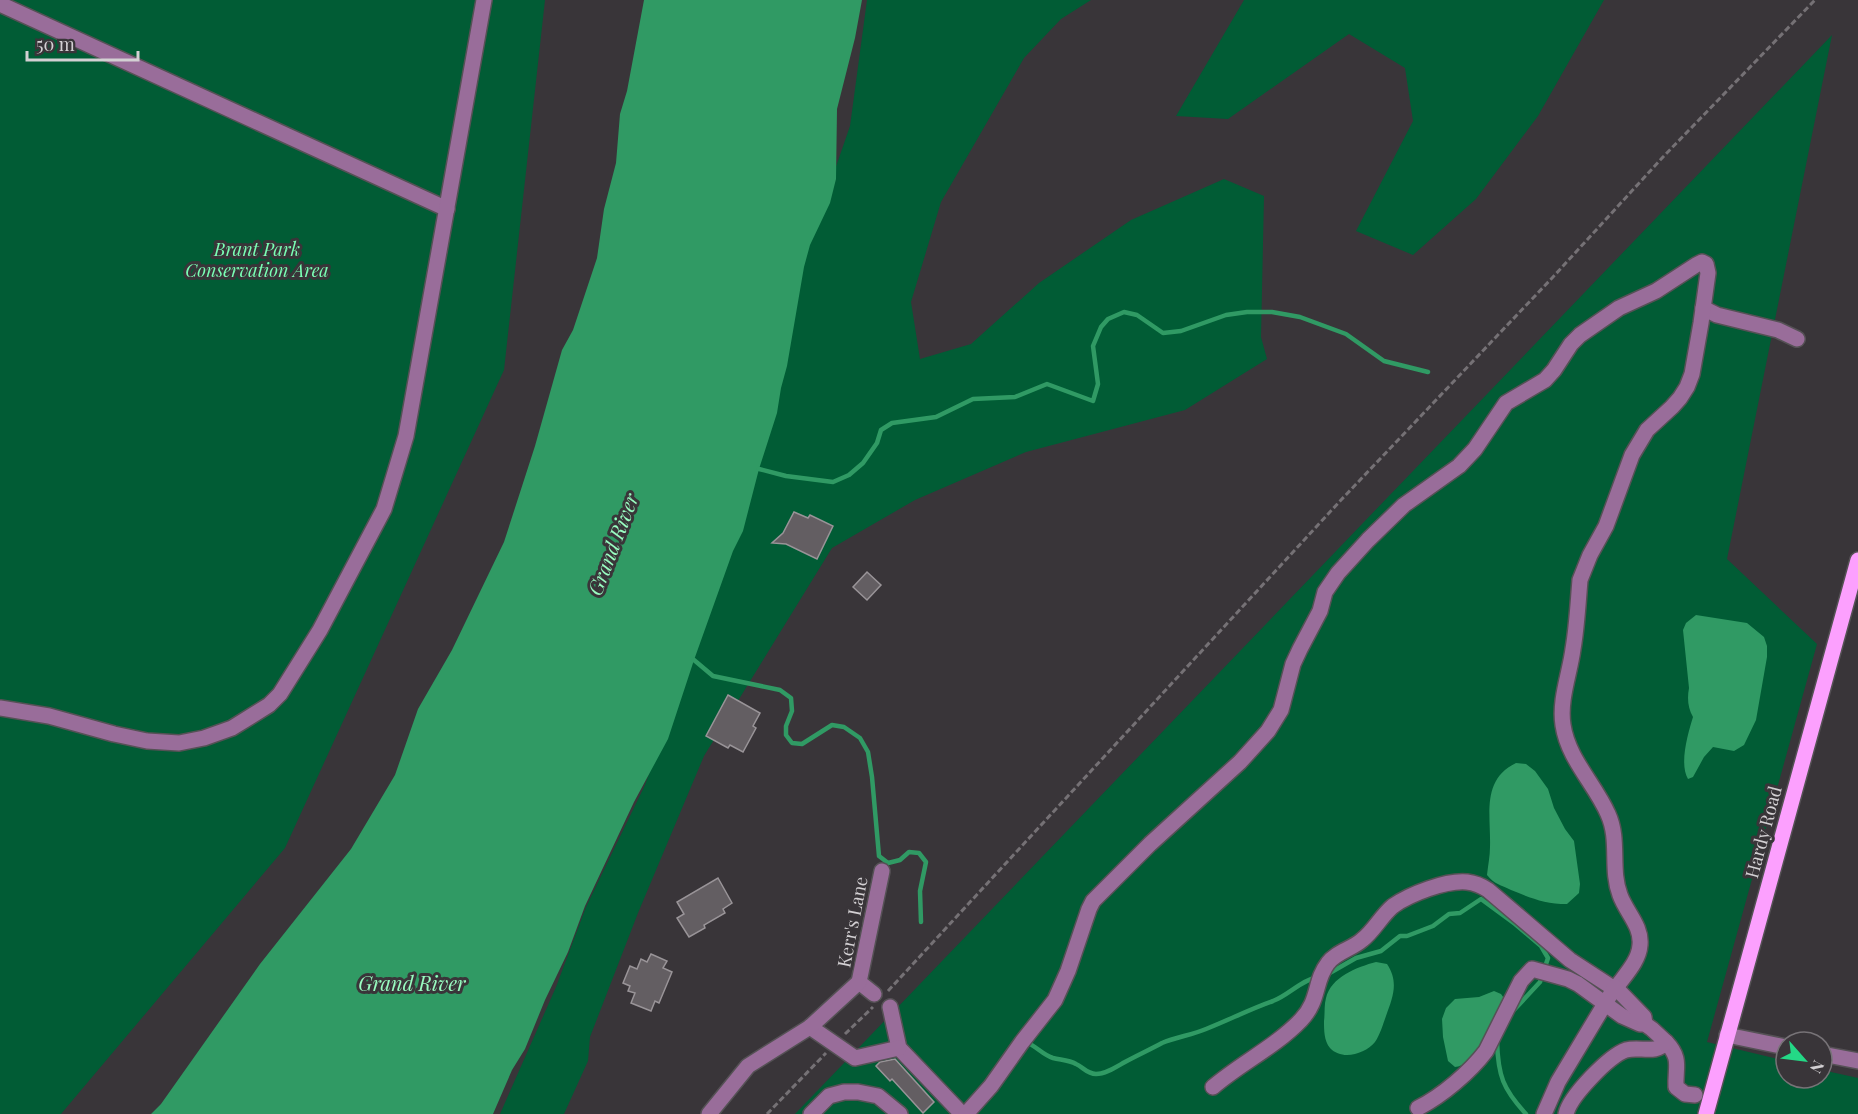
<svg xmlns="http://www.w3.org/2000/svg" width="1858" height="1114" font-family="'Playfair Display',serif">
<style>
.green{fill:#015c35}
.water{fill:#309a64}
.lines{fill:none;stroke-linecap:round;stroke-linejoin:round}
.stream{stroke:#309a64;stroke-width:4.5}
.building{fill:#635e62;stroke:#999498;stroke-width:1.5}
.minor-casing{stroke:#555155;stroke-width:18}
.major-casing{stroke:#555155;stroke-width:18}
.path{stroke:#757175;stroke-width:3;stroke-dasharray:6 3;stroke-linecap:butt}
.minor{stroke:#996d9a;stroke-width:15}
.major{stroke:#fca0fe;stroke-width:15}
.labels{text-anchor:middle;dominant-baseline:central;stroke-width:6;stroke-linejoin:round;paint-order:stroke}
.park-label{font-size:18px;font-style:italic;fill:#7afeb4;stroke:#393539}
.street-label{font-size:18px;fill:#d3d0d3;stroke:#393539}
.water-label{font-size:20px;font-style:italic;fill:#99fdc1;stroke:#393539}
</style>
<rect width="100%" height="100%" fill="#393539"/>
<g class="green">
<polygon points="0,0 545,0 504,370 285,848 61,1114 0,1114"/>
<polygon points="867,0 1091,0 1061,19 1024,58 941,202 911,302 920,359 971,344 1039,283 1131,220 1224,179 1264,196 1261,337 1267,359 1185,410 1026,452 915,500 832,548 704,756 638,913 590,1037 588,1061 564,1114 500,1114 556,987 586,907 645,785 758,466 796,282 850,126"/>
<polygon points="1244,0 1604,0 1538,116 1476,199 1413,255 1356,231 1413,121 1405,68 1349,34 1228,119 1176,116"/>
<polygon points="1832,35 1727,559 1817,644 1707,1042 1786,1061 1786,1078 1822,1078 1822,1070 1858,1078 1858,1114 795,1114"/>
</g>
<g class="water">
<polygon points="644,0 862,0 855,38 837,109 836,179 830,203 810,245 804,267 787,366 781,388 777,413 759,469 743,531 733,551 694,660 668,739 634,802 585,906 568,952 545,1000 525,1049 512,1070 493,1114 151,1114 161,1104 260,964 351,849 395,775 418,709 452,650 504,542 535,446 562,350 573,330 597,258 604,209 616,163 620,114 627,91"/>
<path d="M1696,615l51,8 17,14 3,9v11l-11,63 -12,25 -10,6 -21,-4 -9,10 -11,20 -5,2c-9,-15 0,-46 5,-62 -5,-9 -6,-18 -4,-29l-6,-58 3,-7z"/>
<path d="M1516,763l10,1 9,7 13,18 6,19 11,21 9,12 6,43 -1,9 -12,11c-22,0 -36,-6 -56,-14 -10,-5 -17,-6 -24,-15 1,-10 3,-19 3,-28 1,-32 -9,-67 26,-84z"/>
<path d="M1376,962l11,2c12,18 6,33 -1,52 -3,8 -6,19 -11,26 -10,12 -33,19 -45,6 -6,-7 -6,-18 -6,-27 1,-7 0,-16 2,-23 5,-21 31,-31 50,-36z"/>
<path d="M1494,991l7,3 5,7c-9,19 -28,64 -51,66l-7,-6 -5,-24 -1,-18 4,-11 9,-9 24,-2z"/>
</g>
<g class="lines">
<g class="stream">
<polyline points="759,469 786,476 833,482 849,475 863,463 877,443 881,430 892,423 936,417 973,399 1015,397 1047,384 1093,401 1098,384 1093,346 1101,327 1108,319 1124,312 1137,315 1163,333 1181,331 1226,315 1247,312 1272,312 1300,317 1346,334 1384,361 1428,372"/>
<polyline points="694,660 713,676 780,690 791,698 792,711 786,726 786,735 792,743 802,744 832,725 844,727 860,738 868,752 872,777 879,856 888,863 900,860 909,852 919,853 926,862 920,891 921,922"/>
<polyline points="1328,974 1356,958 1381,951 1400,936 1407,936 1433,926 1449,914 1460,913 1481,899 1515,924 1541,946 1548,958 1540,982 1514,1010"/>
<path d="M1497,1041c1,35 6,48 29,73"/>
<path d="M1026,1042c10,4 17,13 27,16 8,2 16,2 23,6 7,3 11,10 20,10 10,0 20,-7 29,-12 11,-6 26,-13 37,-19 14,-6 30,-8 44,-14 23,-9 44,-20 67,-28 16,-6 28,-21 45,-24"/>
</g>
</g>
<g class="building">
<polygon points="794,512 808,518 810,515 833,526 817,559 786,544 772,543 783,533"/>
<polygon points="867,572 881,585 867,600 853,587"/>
<polygon points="728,695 760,713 753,726 756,728 743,752 730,745 728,748 706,736"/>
<polygon points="718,878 732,903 723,909 725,913 704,925 705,928 689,937 677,918 684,914 677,902"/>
<polygon points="651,954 667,961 663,968 672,972 659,1003 655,1001 651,1011 631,1003 635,993 628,991 630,986 623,983 630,966 637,969 641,959 647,962"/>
<polygon points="895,1059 934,1102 923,1113 892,1079 890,1081 876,1066 880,1062"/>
</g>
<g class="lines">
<g class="minor-casing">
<g id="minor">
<polyline points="0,4 447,209"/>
<polyline points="1703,308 1717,315 1778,330 1797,339"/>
<polyline points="0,708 49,716 114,734 147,741 179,743 204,738 232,728 269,705 280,694 320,630 384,509 406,436 484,0"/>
<polyline points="874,994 859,982 882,871"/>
<polyline points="890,1007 899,1048 962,1114"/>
<polyline points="810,1027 855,1058 899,1048"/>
<polyline points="1727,1035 1786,1047"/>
<path d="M1666,1042c16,17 9,25 10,45l9,7 10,1"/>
<polyline points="1822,1054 1858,1061"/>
<path d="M1418,1108c24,-12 52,-36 68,-57l35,-70 11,-12 36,10 10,5 44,32 18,8h5l7,5 14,13c-10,13 -26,4 -40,8 -17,6 -56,46 -60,64"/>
<polyline points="709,1114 748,1066 810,1027 859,982"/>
<polyline points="811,1114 829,1096 844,1092 858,1092 878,1096 900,1114"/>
<path d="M966,1114l25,-28 31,-44 33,-42 13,-29 21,-62 4,-8 57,-57 90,-82 28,-31 13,-21 12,-46 7,-15 20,-38 5,-19 13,-19 30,-33 36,-35 55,-39 16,-17 31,-46 39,-23 9,-10 17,-26 9,-9 39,-27 37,-17 40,-26 6,-3 4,2 2,9 -7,50 -9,51 -5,13 -7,11 -8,9 -25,23 -15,25 -26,71 -16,29 -10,25c-2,23 -3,46 -7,69 -3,24 -14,51 -10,76 5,34 32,59 45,89 12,26 2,55 12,81 6,17 22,31 20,50 -1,15 -13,28 -22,40l-3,2 -5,-1 -40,-26 -82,-70c-6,-4 -13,-7 -21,-8 -21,-2 -57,12 -74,24 -12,10 -19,25 -31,34 -10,9 -26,12 -34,23 -14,18 -8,37 -27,57 -26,27 -60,43 -88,67"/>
<polyline points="1544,1114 1558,1082 1615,987 1644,1017 1645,1024"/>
</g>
</g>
<g class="major-casing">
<polyline id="major" points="1706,1114 1858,560"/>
</g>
<g class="path">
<polyline points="888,991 1341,500 1553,277 1663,157 1815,0"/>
<polyline points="845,1034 873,1007"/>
<polyline points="767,1114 826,1053"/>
</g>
<use href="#minor" class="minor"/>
<use href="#major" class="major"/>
</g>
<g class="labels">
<g class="park-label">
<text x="257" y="249">Brant Park<tspan x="257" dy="21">Conservation Area</tspan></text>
</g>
<g class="street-label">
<text transform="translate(1763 832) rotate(-75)">Hardy Road</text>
<text transform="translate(852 922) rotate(-79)">Kerr's Lane</text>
</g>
<g class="water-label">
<text transform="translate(612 544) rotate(-69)">Grand River</text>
<text x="412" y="982">Grand River</text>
</g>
</g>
<g transform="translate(1804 1060) rotate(118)"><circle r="28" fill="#393539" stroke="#777377" stroke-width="1.5"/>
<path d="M0-4.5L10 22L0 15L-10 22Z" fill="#24d886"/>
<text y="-9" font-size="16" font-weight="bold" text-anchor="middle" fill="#d3d0d3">N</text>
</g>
<path d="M27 51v9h111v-9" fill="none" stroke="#d3d0d3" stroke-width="3"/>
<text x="36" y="51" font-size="18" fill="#d3d0d3" stroke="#393539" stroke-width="4.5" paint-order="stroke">50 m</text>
</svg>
